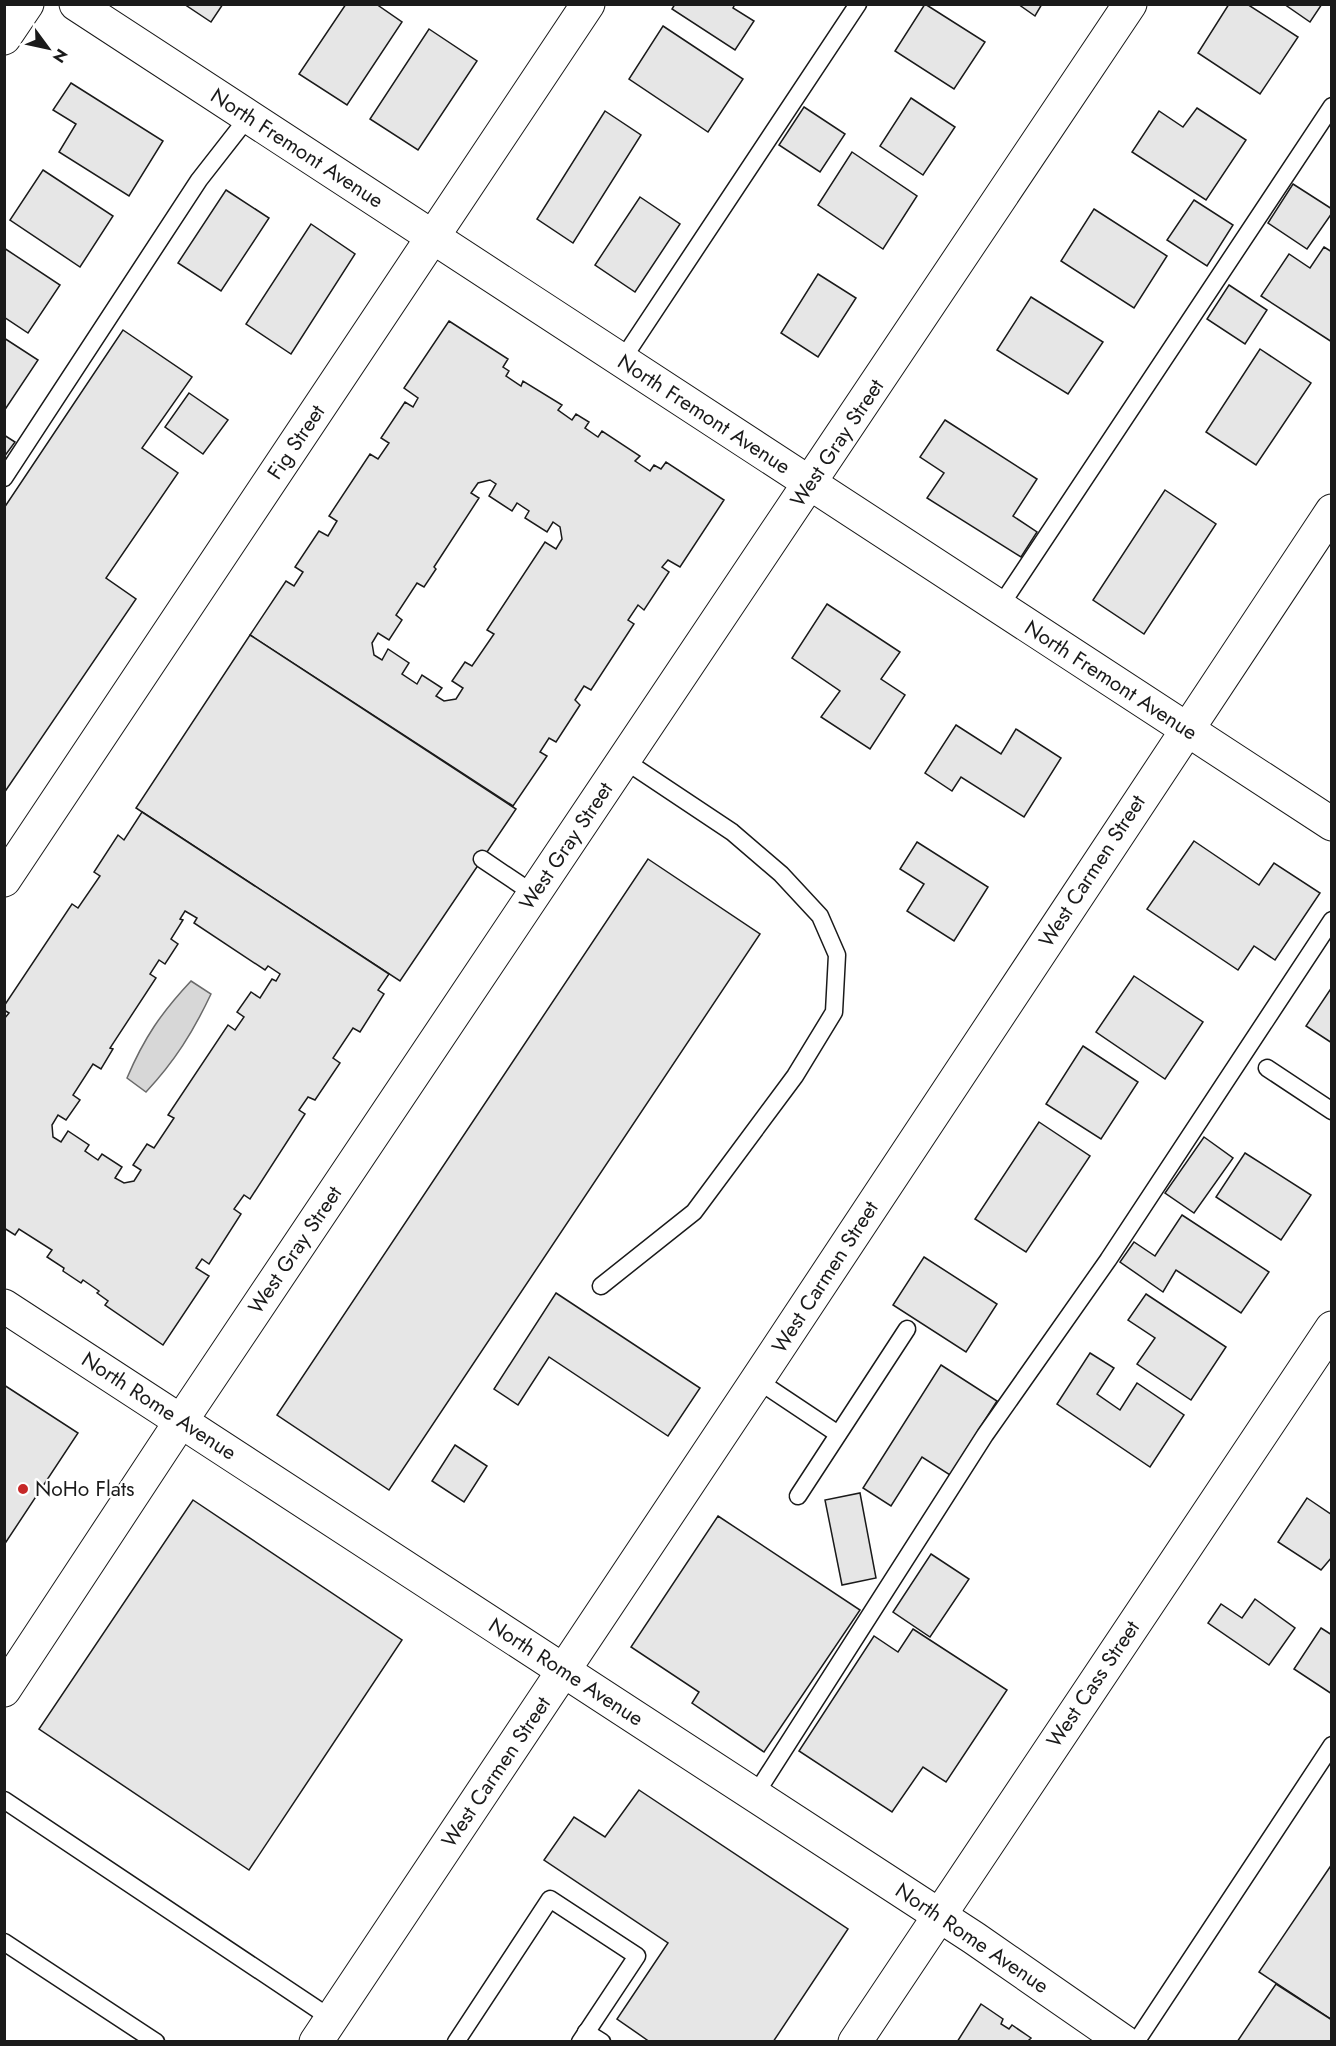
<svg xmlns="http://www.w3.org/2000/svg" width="1336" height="2046" font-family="Jost,sans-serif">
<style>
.water{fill:#d7d7d7;stroke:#6a6a6a;stroke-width:1.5}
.building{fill:#e6e6e6;stroke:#1a1a1a;stroke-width:1.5;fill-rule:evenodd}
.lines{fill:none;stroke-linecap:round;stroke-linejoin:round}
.lane-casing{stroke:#1a1a1a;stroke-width:19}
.street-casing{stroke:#1a1a1a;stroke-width:35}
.secondary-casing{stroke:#1a1a1a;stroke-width:35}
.lane{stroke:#fff;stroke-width:16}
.street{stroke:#fff;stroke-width:33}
.secondary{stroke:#fff;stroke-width:33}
.poi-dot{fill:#c62828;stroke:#fff;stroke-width:2}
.labels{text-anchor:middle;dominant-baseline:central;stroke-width:4.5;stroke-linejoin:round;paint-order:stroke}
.street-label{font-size:21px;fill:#1a1a1a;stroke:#fff}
.poi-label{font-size:21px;fill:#1a1a1a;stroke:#fff;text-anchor:start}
</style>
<rect width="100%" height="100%" fill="#fff"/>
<path class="water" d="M191,981l20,13c-18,38 -36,67 -65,98l-19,-14c17,-40 34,-65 64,-97z"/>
<g class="building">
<polygon points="184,4 223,4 211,22"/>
<polygon points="346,4 376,4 402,22 347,105 299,74"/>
<polygon points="675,4 735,4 733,8 754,21 735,50 672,9"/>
<polygon points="925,4 985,42 954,89 895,51"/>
<polygon points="1018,4 1042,4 1035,16"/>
<polygon points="1229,4 1247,4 1298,37 1260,94 1198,53"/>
<polygon points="1284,4 1322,4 1310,22"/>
<polygon points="663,26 743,79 708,132 629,79"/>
<polygon points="429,29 477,61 418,150 370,119"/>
<polygon points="71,83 163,141 129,196 59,152 76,124 53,110"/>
<polygon points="911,98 955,127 923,175 880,146"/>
<polygon points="804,107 845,134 820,172 779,145"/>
<polygon points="1197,108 1246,140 1206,200 1132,152 1159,111 1183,127"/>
<polygon points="605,111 641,135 573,243 537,219"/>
<polygon points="852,152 917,196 883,249 818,205"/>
<polygon points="43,170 113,216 80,267 10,220"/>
<polygon points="1293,184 1332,209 1332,213 1307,249 1268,223"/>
<polygon points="226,190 269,218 221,291 178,263"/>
<polygon points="640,197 680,224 635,292 595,265"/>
<polygon points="1194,200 1233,225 1207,266 1167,240"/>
<polygon points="1094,209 1167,256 1134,308 1061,261"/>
<polygon points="311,224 355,254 291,354 246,324"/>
<polygon points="1324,247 1332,252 1332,342 1261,296 1289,254 1310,268"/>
<polygon points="4,248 60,285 28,333 4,317"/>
<polygon points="818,274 856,298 818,357 781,333"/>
<polygon points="1229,285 1267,310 1245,344 1207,319"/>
<polygon points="1031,297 1103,342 1068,394 997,350"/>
<path d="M449,321l59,38 -5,8 6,4 -3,5 15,10 2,-5 39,24 -4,5 14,10 4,-6 13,8 -4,6 13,9 4,-6 38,25 -5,5 15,10 4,-6 7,4 5,-7 58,38 -44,67 -12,-7 -6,7 7,5 -25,38 -6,-5 -10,15 6,4 -43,66 -7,-4 -9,14 5,5 -24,37 -7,-4 -9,14 7,4 -34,50 -263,-171 36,-54 8,5 9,-14 -8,-5 24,-36 9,5 9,-15 -8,-5 41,-62 8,5 11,-16 -8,-5 24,-36 8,5 5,-9 -14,-10zM490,480l6,4 -7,12 23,15 5,-8 12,8 -4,7 22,14 6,-10 7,5 2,12 -6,10 -11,-7 -58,88 7,4 -22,32 -7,-4 -13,19 11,7 -7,11 -12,2 -8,-5 6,-8 -20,-13 -5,9 -15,-10 7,-11 -21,-14 -6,11 -8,-5 -2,-12 6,-10 11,7 13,-20 -6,-5 21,-32 7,4 12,-18 -2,-2 45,-69 -8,-5 7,-10z"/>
<polygon points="123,330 192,377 142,448 178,473 106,578 136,599 4,793 4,508"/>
<polygon points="4,338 38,360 4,411"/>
<polygon points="1260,349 1311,383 1256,465 1206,432"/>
<polygon points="189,393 228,420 203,454 165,427"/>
<polygon points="945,420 1037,479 1013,516 1037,532 1021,557 927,498 944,473 920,457"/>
<polygon points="4,435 15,442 4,457"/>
<polygon points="1165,490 1216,524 1144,634 1093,600"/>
<polygon points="827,604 900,652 881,679 905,695 870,749 821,717 840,691 792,658"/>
<polygon points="250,635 516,809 400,981 136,808"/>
<polygon points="956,725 1001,754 1016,729 1061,758 1024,817 961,777 952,791 925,773"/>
<path d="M142,812l247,162 -11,16 6,4 -24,38 -7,-4 -20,30 7,5 -25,37 -7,-3 -9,13 6,4 -55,85 -6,-4 -10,14 7,5 -32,50 -7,-5 -6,9 13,8 -46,69 -58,-40 3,-4 -11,-8 2,-2 -16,-11 -2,3 -18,-12 1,-3 -17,-11 5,-7 -33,-21 -4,6 -11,-7v-209l5,-6 -5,-3v-4l68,-102 6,4 22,-32 -6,-4 24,-37 6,5zM185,911l12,7 -3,5 71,47 3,-4 12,8 -4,7 -4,-2 -12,19 -9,-6 -14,20 7,5 -9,13 -7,-5 -60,90 6,3 -20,30 -7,-4 -14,21 8,5 -7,11 -10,2 -9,-5 7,-11 -20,-13 -4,6 -13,-9 4,-6 -21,-14 -7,11 -8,-5 -1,-12 6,-10 8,5 14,-20 -7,-5 20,-31 8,5 12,-20 -3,-1 46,-70 -6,-4 9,-14 6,4 13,-20 -7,-5 12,-19 -3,-1z"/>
<polygon points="1194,841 1259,885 1274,863 1320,893 1275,960 1254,946 1238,970 1147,909"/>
<polygon points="917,842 988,887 954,941 907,911 924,884 900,869"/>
<polygon points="648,859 760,934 389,1490 277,1415"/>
<polygon points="1134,976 1203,1022 1165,1079 1096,1032"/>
<polygon points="1332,987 1332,1043 1306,1026"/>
<polygon points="1083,1046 1138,1082 1101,1139 1046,1104"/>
<polygon points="1039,1122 1090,1156 1026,1252 975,1219"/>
<polygon points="1204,1137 1233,1158 1194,1213 1165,1193"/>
<polygon points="1245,1153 1311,1195 1281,1240 1216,1197"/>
<polygon points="1182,1215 1269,1272 1241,1313 1176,1270 1163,1292 1120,1262 1134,1242 1155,1256"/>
<polygon points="924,1257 997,1304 966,1352 893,1305"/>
<polygon points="556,1293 700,1388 668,1436 549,1357 518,1405 494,1389"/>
<polygon points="1146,1294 1226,1347 1191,1400 1137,1364 1155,1338 1128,1320"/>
<polygon points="1090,1353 1114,1368 1097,1394 1120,1410 1137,1383 1184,1415 1150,1467 1057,1404"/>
<polygon points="941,1365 997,1401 950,1475 922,1457 891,1506 863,1488"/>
<polygon points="4,1385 78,1433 4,1545"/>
<polygon points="455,1445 487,1466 464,1502 432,1481"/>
<polygon points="860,1493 876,1578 842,1585 825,1500"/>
<polygon points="1307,1498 1332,1515 1332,1557 1321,1570 1278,1542"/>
<polygon points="193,1500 402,1640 249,1870 39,1729"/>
<polygon points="718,1516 860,1610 764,1752 692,1703 699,1692 631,1647"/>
<polygon points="931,1554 969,1579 930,1637 893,1612"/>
<polygon points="1255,1599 1295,1628 1269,1665 1208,1623 1221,1604 1242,1618"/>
<polygon points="1321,1628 1332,1635 1332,1694 1294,1669"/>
<polygon points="913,1629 1007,1690 946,1782 923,1767 892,1812 799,1751 874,1636 898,1652"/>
<polygon points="639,1790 848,1929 773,2042 650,2042 617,2019 668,1943 544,1860 574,1817 605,1837"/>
<polygon points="1332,1864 1332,2020 1259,1972"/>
<polygon points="1276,1984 1332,2020 1332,2042 1237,2042"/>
<polygon points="981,2004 1003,2019 1001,2024 1009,2029 1012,2025 1031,2038 1029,2040 1031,2042 957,2042"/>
</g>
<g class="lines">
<g class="lane-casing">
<g id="lane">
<polyline points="622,360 858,4"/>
<polyline points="4,478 199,180 249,116"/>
<polyline points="999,608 1332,106"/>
<polyline points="482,859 534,894"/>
<polyline points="1267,1068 1332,1111"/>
<polyline points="601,1286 694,1212 795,1076 834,1012 837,955 820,916 781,874 732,832 624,760"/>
<polyline points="757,1380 838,1434"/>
<polyline points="798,1496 907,1329"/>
<polyline points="755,1795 985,1435 1108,1260 1332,920"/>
<polyline points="4,1800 332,2019"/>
<polyline points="4,1942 156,2042"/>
<polyline points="586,2032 602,2042"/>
<polyline points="456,2042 550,1899 637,1956 580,2042"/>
<polyline points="1136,2042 1332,1745"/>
</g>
</g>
<g class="street-casing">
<g id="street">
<polyline points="76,4 1332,824"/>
<polyline points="4,38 27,4"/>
<polyline points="4,880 588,4"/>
<polyline points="4,1690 181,1421 1130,4"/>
<polyline points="316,2042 757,1380 1332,511"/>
</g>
</g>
<g class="secondary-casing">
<g id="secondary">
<polyline points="4,1306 974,1938 1124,2042"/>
<polyline points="855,2042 1332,1328"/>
</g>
</g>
<use href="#lane" class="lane"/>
<use href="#street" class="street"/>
<use href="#secondary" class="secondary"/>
</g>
<circle class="poi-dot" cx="23" cy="1489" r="6"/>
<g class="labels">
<g class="street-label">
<text transform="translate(297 148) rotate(33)">North Fremont Avenue</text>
<text transform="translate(704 414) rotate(33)">North Fremont Avenue</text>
<text transform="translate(296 442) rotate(-56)">Fig Street</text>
<text transform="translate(837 443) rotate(-56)">West Gray Street</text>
<text transform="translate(1111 680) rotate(33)">North Fremont Avenue</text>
<text transform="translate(566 846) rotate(-56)">West Gray Street</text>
<text transform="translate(1092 871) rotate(-57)">West Carmen Street</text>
<text transform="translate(295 1250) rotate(-56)">West Gray Street</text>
<text transform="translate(825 1277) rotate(-57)">West Carmen Street</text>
<text transform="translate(159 1406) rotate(33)">North Rome Avenue</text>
<text transform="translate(566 1672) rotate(33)">North Rome Avenue</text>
<text transform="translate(1093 1684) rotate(-56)">West Cass Street</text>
<text transform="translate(496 1772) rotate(-56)">West Carmen Street</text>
<text transform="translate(972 1938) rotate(34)">North Rome Avenue</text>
</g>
<g class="poi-label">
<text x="35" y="1489">NoHo Flats</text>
</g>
</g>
<rect width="1336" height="2046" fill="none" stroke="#1a1a1a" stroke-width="12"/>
<g transform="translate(48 48) rotate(123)" stroke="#ffffff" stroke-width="4.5" paint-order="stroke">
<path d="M0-4.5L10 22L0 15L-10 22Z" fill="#1a1a1a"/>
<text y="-9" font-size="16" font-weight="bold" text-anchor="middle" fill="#1a1a1a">N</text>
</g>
</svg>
